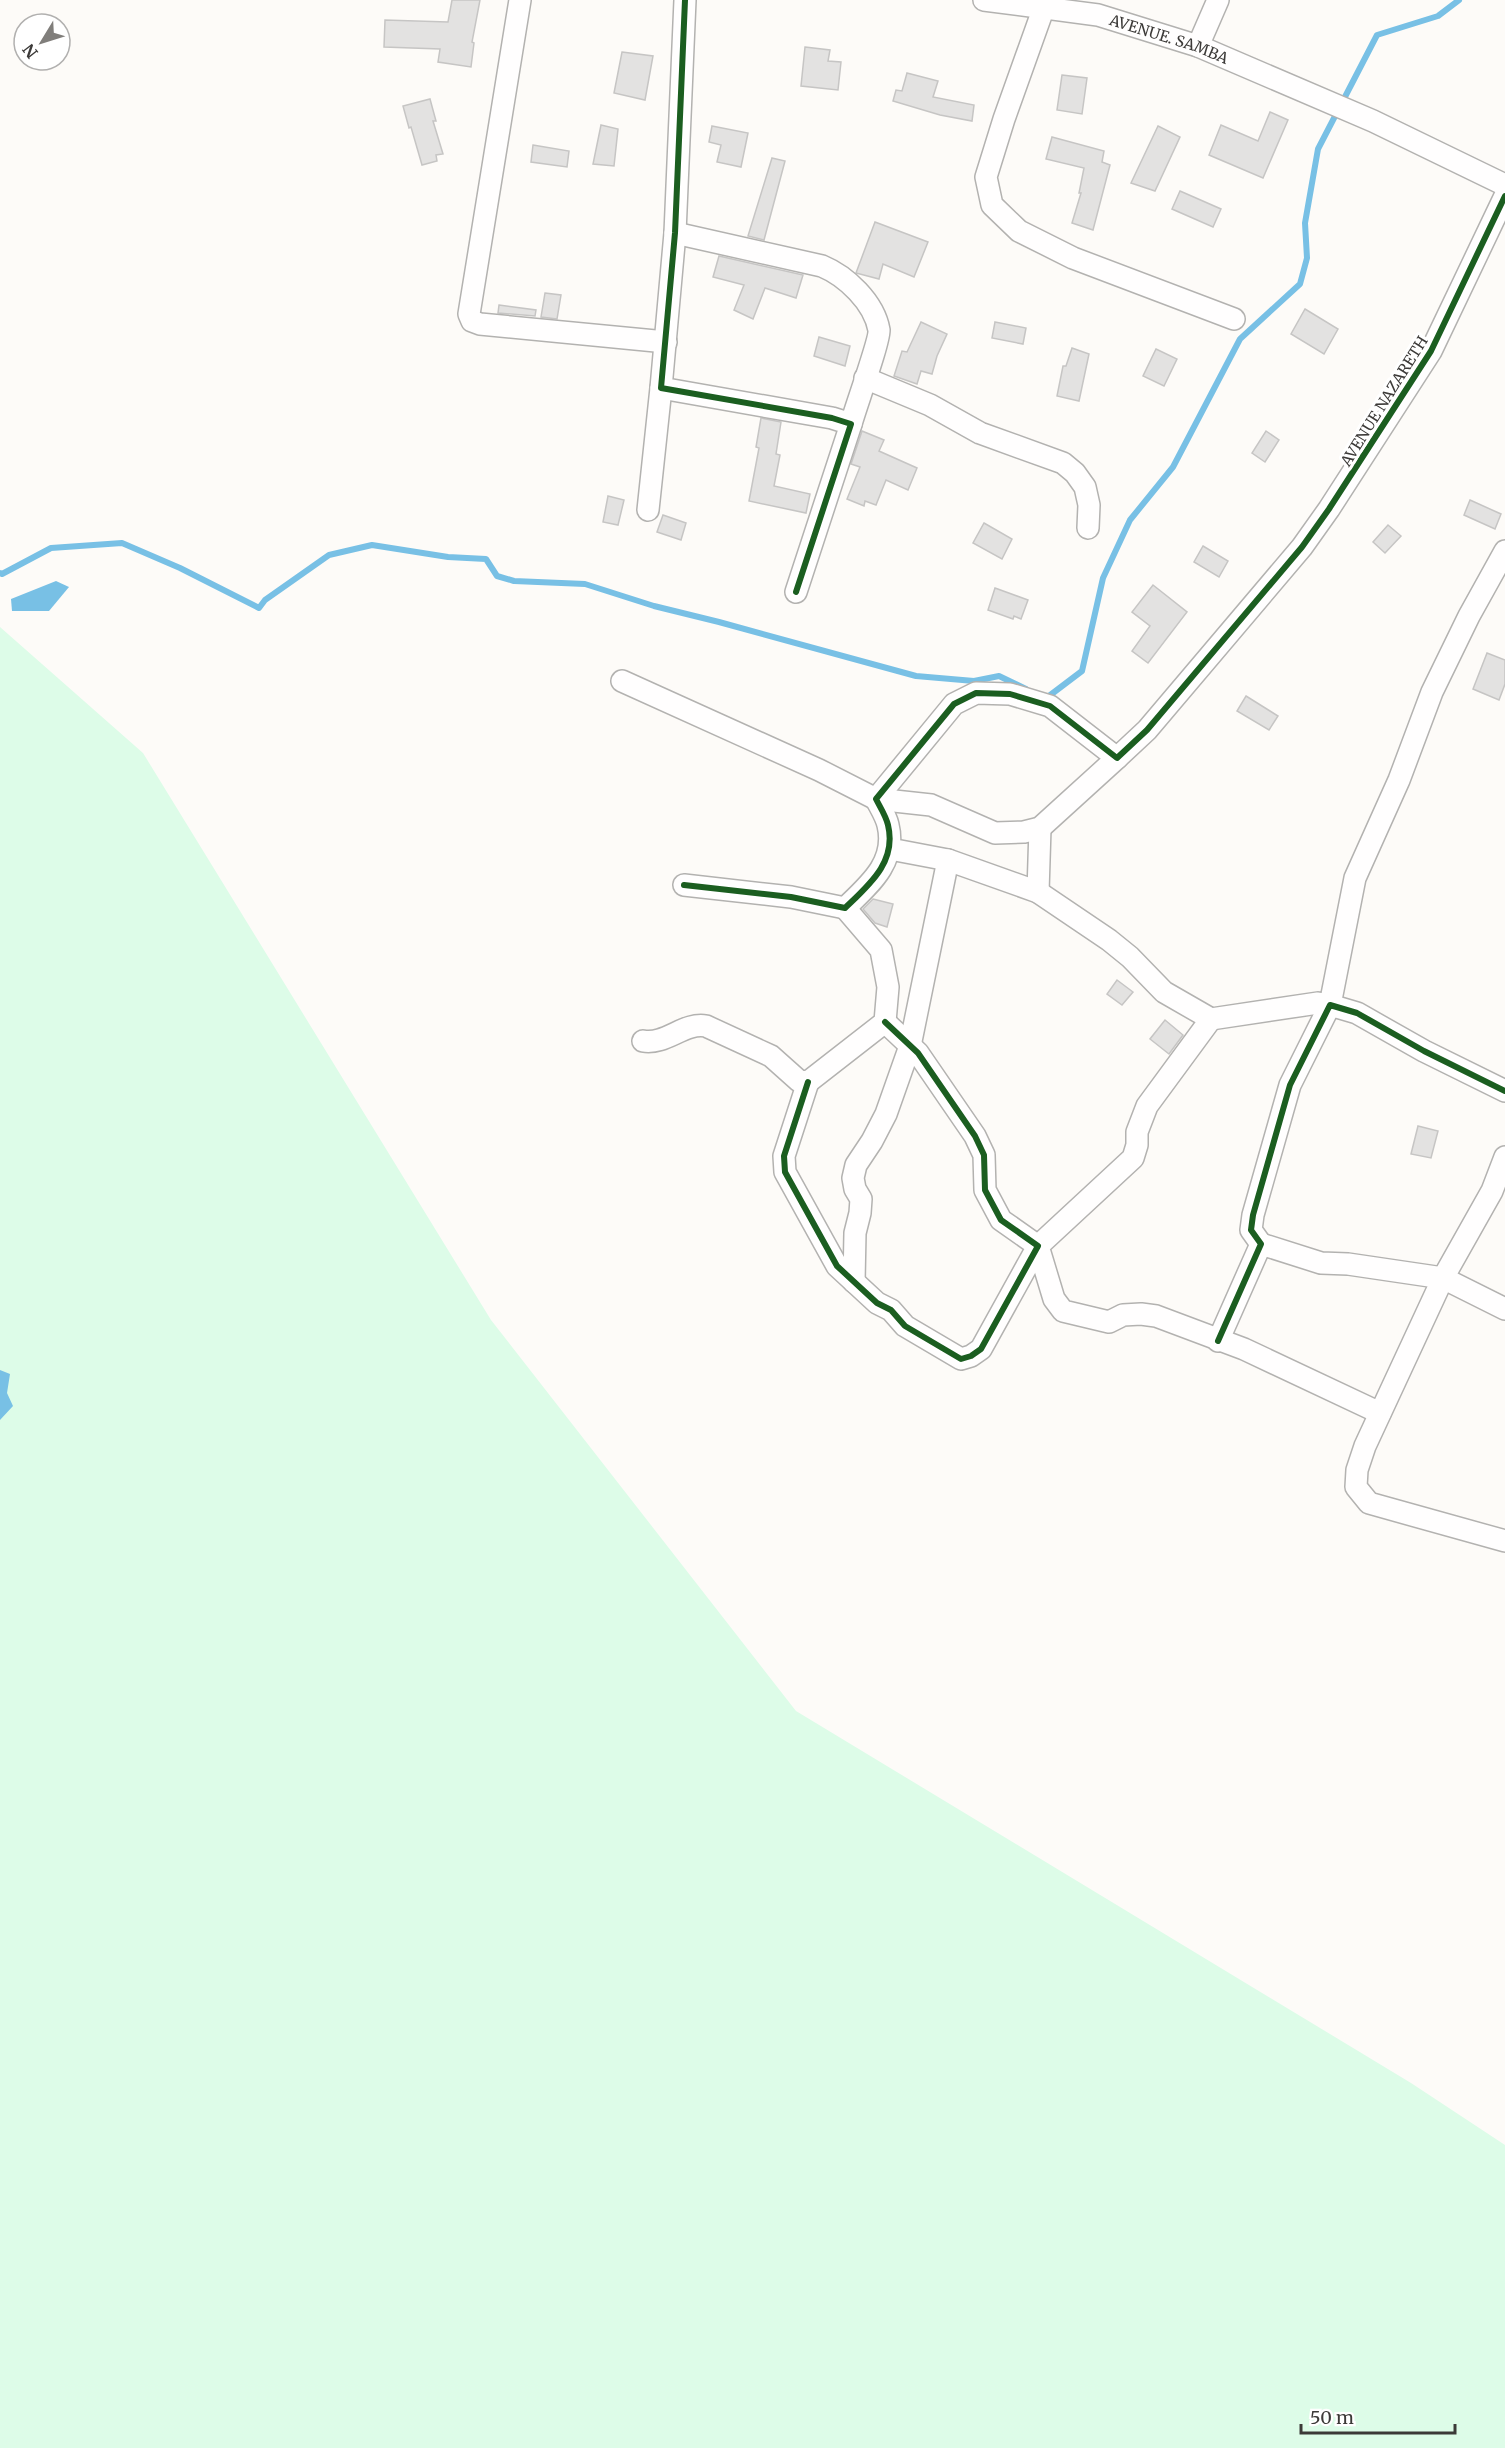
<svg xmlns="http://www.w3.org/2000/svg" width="1505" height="2448" font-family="Merriweather,serif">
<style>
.green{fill:#ddfce8}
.water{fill:#78c0e5}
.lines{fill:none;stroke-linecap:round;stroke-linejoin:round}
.stream{stroke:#78c0e5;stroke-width:6}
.building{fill:#e3e2e1;stroke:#c6c5c4;stroke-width:1.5}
.minor-casing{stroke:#b3b2b0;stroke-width:24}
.minor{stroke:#fffefe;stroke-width:21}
.cycleway-casing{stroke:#fff;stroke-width:10}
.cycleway{stroke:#1b5e20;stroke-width:6}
.labels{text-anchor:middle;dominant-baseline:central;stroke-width:6;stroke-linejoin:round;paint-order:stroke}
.street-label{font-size:15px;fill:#3c3a38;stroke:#fff}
</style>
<rect width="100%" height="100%" fill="#fdfbf8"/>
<polygon class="green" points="0,627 143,753 491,1320 796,1711 1411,2083 1505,2145 1505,2448 0,2448"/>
<g class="water">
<polygon points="56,581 69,587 49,611 12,611 11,599"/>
<polygon points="0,1370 10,1374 7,1393 13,1406 0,1420"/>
</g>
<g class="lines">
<g class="stream">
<polyline points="0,573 2,574 51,548 122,543 180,568 259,608 265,600 329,555 372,545 448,557 486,559 497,576 514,581 585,584 654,606 719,622 916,676 974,681 999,676 1026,689"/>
<polyline points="1043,698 1045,699 1082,671 1103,578 1130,520 1173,467 1240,339 1300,284 1307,258 1305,223 1318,149 1377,35 1438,16 1459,0"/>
</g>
</g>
<g class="building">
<polygon points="452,0 480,0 472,42 474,43 471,67 438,62 440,49 384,47 385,20 448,22"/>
<polygon points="805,47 830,50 828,61 841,62 838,90 801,86"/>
<polygon points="622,52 653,56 645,100 614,93"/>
<polygon points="907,73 938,81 933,97 974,105 972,121 940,115 893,101 896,90 902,91"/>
<polygon points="1062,75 1087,78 1082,114 1057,110"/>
<polygon points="430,99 436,121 433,121 443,154 436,155 437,161 422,165 411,127 409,128 403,106"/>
<polygon points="1270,112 1288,120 1263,178 1209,155 1221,125 1258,141"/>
<polygon points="601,125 618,129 614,166 593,164"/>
<polygon points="712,126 748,133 741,167 717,162 721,145 709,142"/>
<polygon points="1158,126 1180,137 1155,191 1131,183"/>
<polygon points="1052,137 1104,151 1102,162 1110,165 1093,230 1072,223 1081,193 1079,193 1084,168 1046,159"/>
<polygon points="533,145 569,151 567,167 531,162"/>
<polygon points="772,158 785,161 764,240 748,236"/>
<polygon points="1180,191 1221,209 1213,227 1172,209"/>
<polygon points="875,222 928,242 914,277 883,264 879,279 856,273"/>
<polygon points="719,256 803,275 796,298 765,288 753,319 734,310 744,285 713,277"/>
<polygon points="545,293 561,295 557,319 541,317"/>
<polygon points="499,305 536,310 535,316 498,313"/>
<polygon points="1305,309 1338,329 1324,354 1291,334"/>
<polygon points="921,322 947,334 937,356 932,374 921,371 917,384 894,376 902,351 907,352"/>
<polygon points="995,322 1026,328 1023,344 992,338"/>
<polygon points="819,337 850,346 845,366 814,356"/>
<polygon points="1072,348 1089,354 1079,401 1057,396 1063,366 1066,366"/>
<polygon points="1156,349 1177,359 1164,386 1143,376"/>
<polygon points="761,418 781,422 776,454 780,455 774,486 810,494 806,513 749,501 759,448 756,447"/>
<polygon points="862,431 884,440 879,451 917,468 908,490 886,480 876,505 865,501 864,506 847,499 860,467 851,464"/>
<polygon points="1266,431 1279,440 1265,462 1252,453"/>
<polygon points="608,496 624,500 618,525 603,522"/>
<polygon points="1470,500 1501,514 1495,529 1464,515"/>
<polygon points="663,515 686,523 681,540 657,532"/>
<polygon points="984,523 1012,539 1002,559 973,543"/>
<polygon points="1388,525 1401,536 1385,553 1373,542"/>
<polygon points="1203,546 1228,561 1219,577 1194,562"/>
<polygon points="1153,585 1187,612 1148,663 1132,651 1150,626 1132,612"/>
<polygon points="995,588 1028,600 1021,619 1014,616 1013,619 988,610"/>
<polygon points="1487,653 1505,660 1505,684 1499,700 1473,689"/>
<polygon points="1246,696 1278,716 1269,730 1237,711"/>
<polygon points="873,899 893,904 887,927 875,923 863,909"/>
<polygon points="1117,980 1133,992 1122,1005 1107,994"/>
<polygon points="1165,1020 1183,1035 1169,1054 1150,1039"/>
<polygon points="1418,1126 1438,1131 1431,1158 1411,1154"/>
</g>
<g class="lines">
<g class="minor-casing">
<g id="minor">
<polyline points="520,0 469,314 472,321 480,324 666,342"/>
<polyline points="685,0 675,233 661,388 832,418 851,424 796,592"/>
<path id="s1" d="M984,0l114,15 100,31 175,75 132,64"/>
<polyline points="1044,7 1004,119 986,177 992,205 1019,231 1073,258 1234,319"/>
<polyline points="1198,46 1218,0"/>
<path d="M675,233l147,33c24,10 52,36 57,64 1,10 -24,79 -28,94"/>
<polyline points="865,378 930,405 980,433 1063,463 1075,473 1085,487 1089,505 1088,528"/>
<polyline points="648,510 661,388"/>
<polyline points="622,681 819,770 876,799 931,805 995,833 1024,832 1040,828 1117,758"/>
<polyline points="890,849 948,860 1038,892 1109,940 1130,957 1164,992 1211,1019 1318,1003 1330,1005 1355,878 1399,780 1432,692 1469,616 1505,551"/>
<path d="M684,885l107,12 54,11c24,-23 52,-46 43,-83 -2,-9 -8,-18 -12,-26l78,-95 22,-11 34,1 40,12 67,52 30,-28 155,-183 27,-38 102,-158 74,-155"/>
<polyline points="1038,892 1040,828"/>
<polyline points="1211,1019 1147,1106 1137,1132 1137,1145 1133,1158 1038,1246 1054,1299 1063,1311 1109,1322 1123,1315 1141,1314 1156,1316 1244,1349 1380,1413"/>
<path d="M643,1041c23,4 41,-19 63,-15l65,30 28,25 9,1 77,-60 3,-35 -7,-37 -36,-42"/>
<polyline points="808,1082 784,1156 785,1172 837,1266 877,1303 891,1310 905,1326 961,1359 971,1356 981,1349 1038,1246 1001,1220 985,1190 984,1155 975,1136 918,1053 885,1022"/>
<polyline points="1505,1157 1492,1191 1443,1278 1365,1446 1357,1470 1356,1487 1369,1503 1505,1541"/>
<polyline points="1261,1244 1321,1263 1348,1264 1443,1278 1505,1309"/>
<polyline points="854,1282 855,1233 860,1213 861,1199 855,1189 853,1178 856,1165 872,1141 886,1114 910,1046 948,860"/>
<polyline points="1218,1341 1261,1244 1251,1230 1253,1215 1290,1085 1330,1005 1357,1013 1424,1051 1505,1091"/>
</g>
</g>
<use href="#minor" class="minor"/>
<g class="cycleway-casing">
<g id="cycleway">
<polyline points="685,0 675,233 661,388 832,418 851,424 796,592"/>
<path d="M684,885l107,12 54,11c24,-23 52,-46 43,-83 -2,-9 -8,-18 -12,-26l78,-95 22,-11 34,1 40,12 67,52 30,-28 155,-183 27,-38 102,-158 74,-155"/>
<polyline points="808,1082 784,1156 785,1172 837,1266 877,1303 891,1310 905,1326 961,1359 971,1356 981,1349 1038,1246 1001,1220 985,1190 984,1155 975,1136 918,1053 885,1022"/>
<polyline points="1218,1341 1261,1244 1251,1230 1253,1215 1290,1085 1330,1005 1357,1013 1424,1051 1505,1091"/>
</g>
</g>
<use href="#cycleway" class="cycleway"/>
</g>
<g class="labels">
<g class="street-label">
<text stroke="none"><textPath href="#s1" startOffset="190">AVENUE. SAMBA</textPath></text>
<text transform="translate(1384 401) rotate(-58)">AVENUE NAZARETH</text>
</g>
</g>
<g transform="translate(42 42) rotate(232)"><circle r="28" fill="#ffffff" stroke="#b1b0af" stroke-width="1.5"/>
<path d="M0-4.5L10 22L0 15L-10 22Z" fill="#807e7b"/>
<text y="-9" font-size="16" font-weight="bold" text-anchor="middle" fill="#3c3a38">N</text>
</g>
<path d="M1301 2424v9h154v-9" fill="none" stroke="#3c3a38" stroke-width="3"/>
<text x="1310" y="2424" font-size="18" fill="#3c3a38" stroke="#ffffff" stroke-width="4.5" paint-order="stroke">50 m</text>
</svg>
